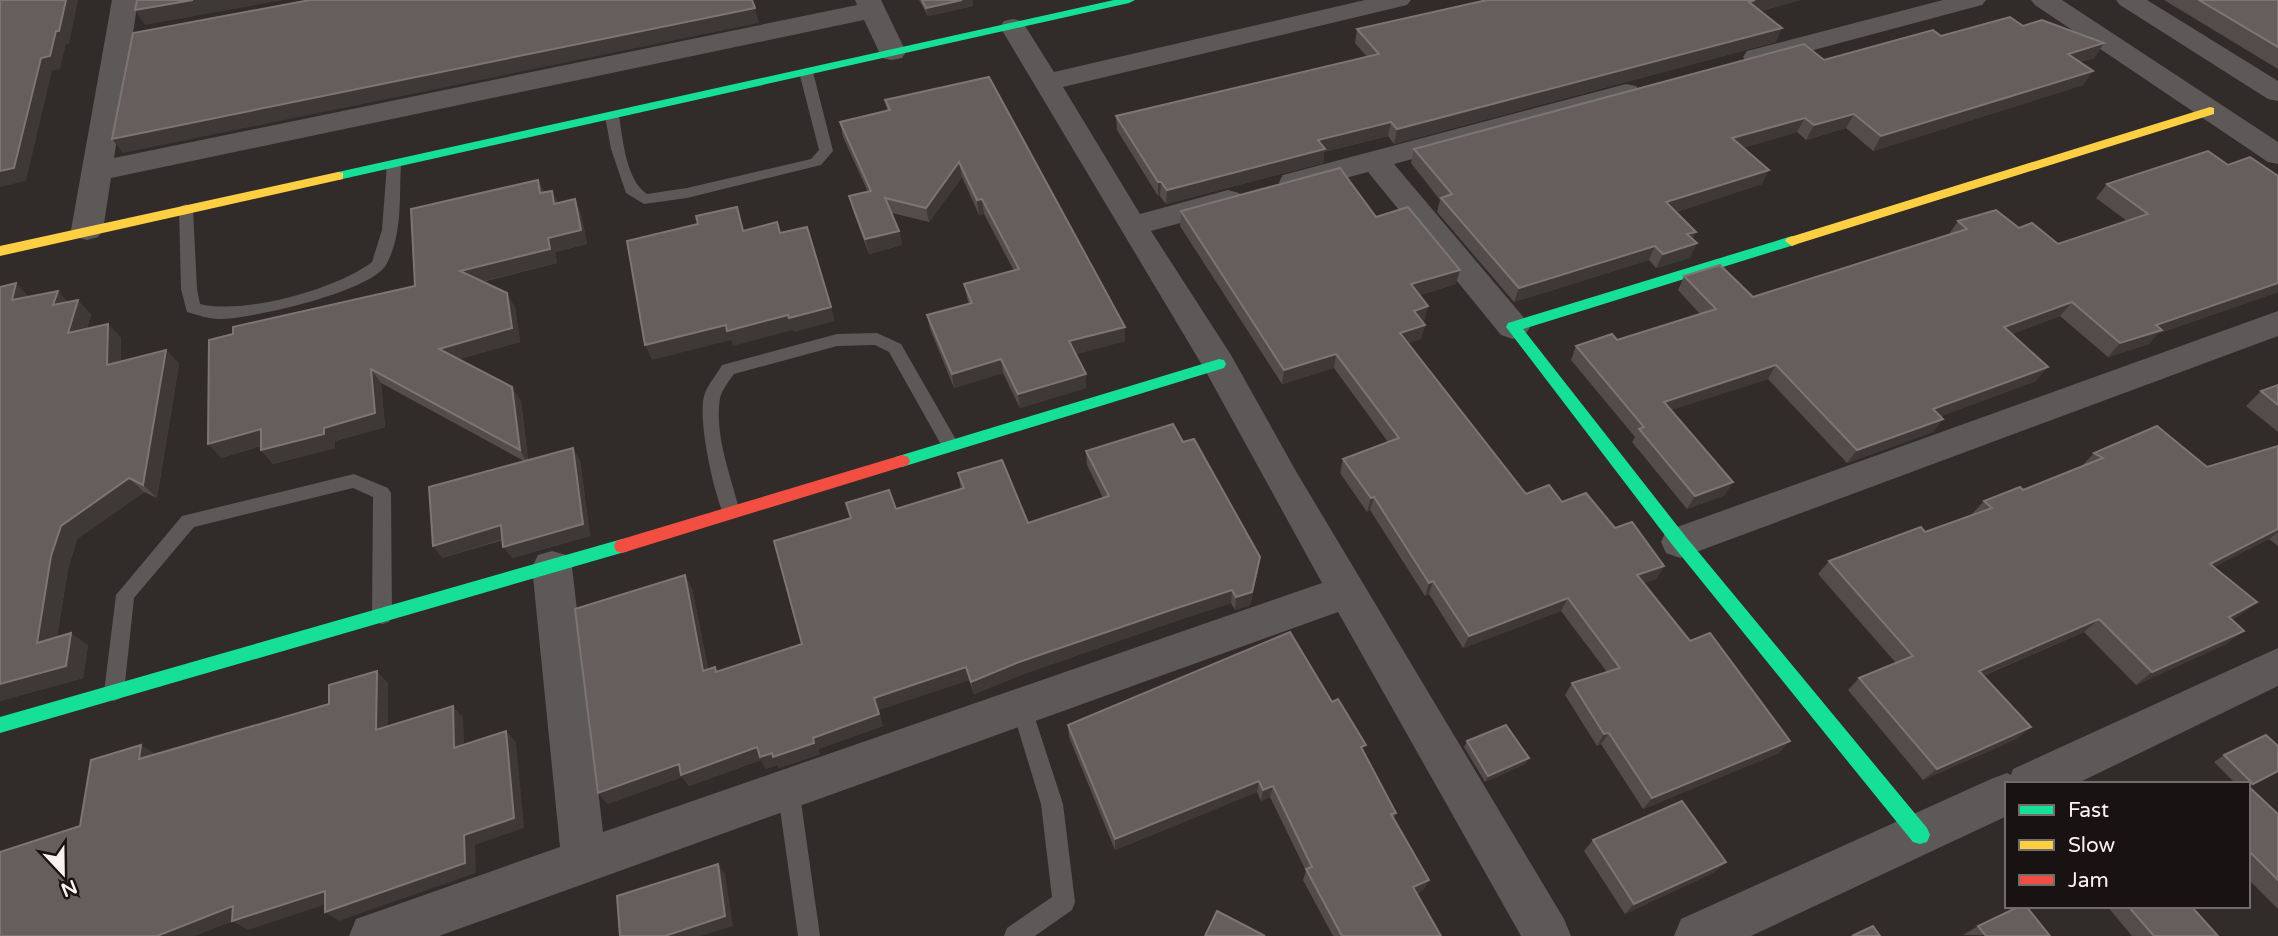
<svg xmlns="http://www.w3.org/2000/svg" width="2278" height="936" font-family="'Varela Round',sans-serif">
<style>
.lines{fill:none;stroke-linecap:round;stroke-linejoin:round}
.lane{fill:#5e5959;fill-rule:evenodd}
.street{fill:#5e5959;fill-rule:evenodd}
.fast{fill:#16e098;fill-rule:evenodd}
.slow{fill:#ffcf43;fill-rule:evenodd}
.jam{fill:#f24e42;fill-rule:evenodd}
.wall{fill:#534c4b}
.shaded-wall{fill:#3e3837}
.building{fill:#655e5d;stroke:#7c7574;stroke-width:2}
</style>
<rect width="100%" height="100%" fill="#312b2a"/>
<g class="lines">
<g class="lane">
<path d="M806,68l7,4 20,79 -12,14 -134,33 -43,6 -18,-11 -15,-44 -6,-33 7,-4 7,4c4,24 7,64 28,78l40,-6 124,-29 8,-9 -20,-78z"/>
<path d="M394,160l7,4c-2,33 2,71 -15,101 -16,27 -135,54 -167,54 -11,0 -21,-4 -32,-7l-6,-23 -2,-80 2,-3 5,-2 7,5 4,80 3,15c44,11 137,-15 172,-42l10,-32 5,-66z"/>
<path d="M877,333l24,11 58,101 -3,5h-12l-55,-98 -14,-7 -38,1 -103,28c-5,7 -12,16 -14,24 -6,37 11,79 20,114l-3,5 -6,2 -6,-2c-11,-21 -29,-103 -20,-124 4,-10 12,-19 17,-28l115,-31z"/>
<polygon points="354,474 388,488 391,493 392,616 389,622 382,624 375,622 372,616 373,497 353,488 194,527 134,598 124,692 121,698 114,701 107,698 104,692 116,595 182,516"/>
<polygon points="1021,697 1028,700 1031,706 1063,804 1075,902 1072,910 1035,936 1004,936 1007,928 1052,897 1041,804 1011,706 1014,700"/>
<polygon points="788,778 795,781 799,788 820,936 798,936 777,788 781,781"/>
</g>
<g class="street">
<polygon points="112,0 138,0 114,158 857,5 855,0 881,0 906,52 902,58 892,60 882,58 864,20 111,178 103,230 98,237 87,240 76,237 71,230"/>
<polygon points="1365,0 1411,0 1407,5 1063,87 1140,214 1228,190 1239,193 1243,200 1239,207 1151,231 1231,355 1297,473 1564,919 1571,936 1521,936 1338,612 439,936 349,936 356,919 560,847 532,567 538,555 552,551 566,555 572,567 603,832 1322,583 1205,370 1000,27 1004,21 1013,19 1022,21 1054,72"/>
<polygon points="1943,0 1986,0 1982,5 1757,65 1747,63 1743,57 1747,51"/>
<polygon points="2031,0 2062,0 2278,142 2278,164 2268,162 2035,5"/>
<polygon points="2116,0 2147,0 2278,81 2278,101 2268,99 2120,5"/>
<polygon points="1626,84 1636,86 1640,92 1636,98 1394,164 1525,319 1530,327 1525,335 1513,339 1501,335 1368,172 1294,192 1283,189 1279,182 1283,175"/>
<polygon points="2278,311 2278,336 1680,558 1666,553 1661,542 1666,531"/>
<polygon points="2278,648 2278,686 2076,784 2007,784 2007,816 1751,936 1674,936 1681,919 1991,779 2007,773 2011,775 2013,769"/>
</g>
<g class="fast">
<polygon points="1114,0 1135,0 1129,3 338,180 332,176 338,172"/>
<polygon points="1792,236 1797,238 1799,241 1797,244 1523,329 1686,537 1927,828 1930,835 1927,842 1920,844 1913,842 1674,547 1506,327 1508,323"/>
<polygon points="1219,359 1224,360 1226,364 1224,368 902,467 896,465 894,461 896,457 902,455"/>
<polygon points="622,539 628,541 630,546 628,551 0,733 0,717"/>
</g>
<g class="slow">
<polygon points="2210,107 2214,108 2214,114 1797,244 1792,246 1785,241 1787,238"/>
<polygon points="338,172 343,173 343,179 0,256 0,246"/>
</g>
<polygon class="jam" points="902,455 908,457 910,461 908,465 622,553 616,551 614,546 616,541 622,539"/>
</g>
<g class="wall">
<polygon points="919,0 973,0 973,6 928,16"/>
<polygon points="1487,0 1800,0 1761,11 1776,42 1394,144 1388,136 1324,152 1323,163 1166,204 1160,196 1158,196 1117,130 1116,116 1367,57 1355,43 1357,29"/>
<polygon points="2164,0 2278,0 2278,69"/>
<polygon points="2023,26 2104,43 2094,58 2080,62 2083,85 1873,151 1846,128 1806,140 1797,132 1743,148 1762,184 1676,212 1696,232 1692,239 1690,258 1656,268 1649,260 1514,302 1437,212 1440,200 1411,163 1414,149 1824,60 1941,36"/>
<polygon points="989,77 1125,327 1125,341 1076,354 1086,388 1020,408 1003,373 954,388 930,329 927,315 969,304 967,298 964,284 1014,271 984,214 979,215 962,177 929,222 892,213 899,231 902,245 869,254 853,211 849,196 868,192 843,137 840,122 887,110 885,100"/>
<polygon points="2228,165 2278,176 2278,292 2157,334 2149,344 2108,357 2060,316 2012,334 2036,381 1941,416 1933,432 1847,463 1768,379 1671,410 1725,495 1687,509 1632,442 1635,437 1571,360 1576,346 1617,340 1700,314 1678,290 1684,276 1753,297 1949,234 1958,221 2019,228 2058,244 2127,221 2096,198 2107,184"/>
<polygon points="538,180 544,192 552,191 558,203 575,199 581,214 587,244 555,252 557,263 482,282 515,307 520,342 459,359 521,401 528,460 580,460 590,536 512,558 503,540 442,558 524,461 381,383 385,427 335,441 335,448 273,464 261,450 261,446 221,458"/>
<polygon points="1181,211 1376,217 1456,284 1420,295 1425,320 1422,321 1425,325 1421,339 1408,343 1526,494 1562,502 1615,528 1664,566 1656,579 1643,583 1779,753 1643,809 1601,744 1597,746 1565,695 1572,683 1607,672 1561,611 1463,648 1429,594 1425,596 1370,510 1367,512 1340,473 1343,459 1388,442 1334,368 1282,384 1180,226"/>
<polygon points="0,287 29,296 68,302 91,314 87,329 108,324 121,338 121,361 166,350 179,364 157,498 144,492 77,539 68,569 57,637 88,645 83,678 0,701"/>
<polygon points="2278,385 2278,432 2246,406 2261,391"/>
<polygon points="2278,446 2278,546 2269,539 2214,567 2257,602 2240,615 2231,620 2226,644 2136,685 2084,632 1983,676 2031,727 2016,739 1923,780 1848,690 1859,678 1896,663 1818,574 1829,561 1925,532 1972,515 1972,514 1984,501 2023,490 2081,467 2094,453 2207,467"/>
<polygon points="1086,451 1258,571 1250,605 1235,610 1231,603 1170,623 1021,675 974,694 969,680 878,710 883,726 818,749 820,754 779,768 777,765 766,769 761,760 689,786 682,777 607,804 692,588 708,669 715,667 717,671 802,644 896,509 961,489 958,473 1028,523 1103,498 1087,465"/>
<polygon points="1332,702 1364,752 1396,813 1394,818 1429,880 1423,890 1417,894 1441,936 1333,936 1303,880 1306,871 1270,797 1261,801 1257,792 1115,850 1069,737 1068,725"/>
<polygon points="1467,741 1525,764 1485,782 1464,747"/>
<polygon points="2278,746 2278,772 2249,787 2278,814 2278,909 2248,879 2248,784 2236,784 2214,762 2224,755"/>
<polygon points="1593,840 1715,872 1625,914 1584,851"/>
<polygon points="2107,906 2191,906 2218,936 2132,936"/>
<polygon points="1978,926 2050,936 1963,935"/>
</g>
<g class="shaded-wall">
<polygon points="66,0 78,0 69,44 66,44 60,69 52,71 26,181 0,187 0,171 41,58 56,31"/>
<polygon points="193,0 283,0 145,25 135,10"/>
<polygon points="962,0 973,0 973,6 928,16 926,8"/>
<polygon points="1755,0 1800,0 1743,16 1749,2"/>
<polygon points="755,8 759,23 123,153 112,139"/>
<polygon points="1782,28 1776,42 1394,144 1397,129"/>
<polygon points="2104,43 2094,58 2058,68 2068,54"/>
<polygon points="2093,71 2083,85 1873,151 1881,136"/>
<polygon points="1854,114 1846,128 1806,140 1814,125"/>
<polygon points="1805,118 1797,132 1726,153 1732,138"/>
<polygon points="1391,122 1388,136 1324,152 1323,163 1166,204 1167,190 1318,140"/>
<polygon points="959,162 962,177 929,222 926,208"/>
<polygon points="1769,170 1762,184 1660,217 1666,202"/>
<polygon points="538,180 545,194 540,193"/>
<polygon points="1158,182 1161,182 1160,196 1158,196"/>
<polygon points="552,191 559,205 554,204"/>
<polygon points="575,199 581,214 587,244 555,252 557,263 468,285 460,271 548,238"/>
<polygon points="982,199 984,214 979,215 977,200"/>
<polygon points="899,231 902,245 869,254 865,239"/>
<polygon points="1696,232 1689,246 1697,243 1690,258 1656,268 1663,254 1687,234"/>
<polygon points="1655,246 1649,260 1514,302 1519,288"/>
<polygon points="1460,270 1456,284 1407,299 1411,284"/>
<polygon points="16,283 30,298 12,300"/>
<polygon points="2278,283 2278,292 2157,334 2149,344 2108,357 2120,343 2156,325"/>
<polygon points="58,291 71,305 53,305"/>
<polygon points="507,293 515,307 520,342 448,362 439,349"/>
<polygon points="78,300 91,314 82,347 68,333"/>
<polygon points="2072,302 2060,316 1993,341 2004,327"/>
<polygon points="1428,306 1425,320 1411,325 1414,311"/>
<polygon points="831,307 835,321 794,332 793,330 733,346 731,340 652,360 645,345 726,325 788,315"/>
<polygon points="108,324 121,338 121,379 107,365"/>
<polygon points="1425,325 1421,339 1397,347 1400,333"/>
<polygon points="1125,327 1125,341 1070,356 1069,341"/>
<polygon points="166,350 179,364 157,498 143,485"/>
<polygon points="1336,354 1334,368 1282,384 1284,370"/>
<polygon points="1001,359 1003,373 954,388 952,374"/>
<polygon points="1776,365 1768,379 1662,413 1664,402 1669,400"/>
<polygon points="2048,367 2036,381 1923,423 1933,409"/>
<polygon points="371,369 381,383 385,427 335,441 335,448 273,464 261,450 324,428"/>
<polygon points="1086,374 1086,388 1020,408 1018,394"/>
<polygon points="512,387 521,401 528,464 520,450"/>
<polygon points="1943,419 1933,432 1847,463 1857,450"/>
<polygon points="261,429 273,442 221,458 208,444"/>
<polygon points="573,448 580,460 590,536 512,558 503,547"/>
<polygon points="129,478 144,492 77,539 68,569 54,655 37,643 51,556 61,526"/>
<polygon points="1733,482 1725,495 1687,509 1695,496"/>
<polygon points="1374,497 1370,510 1367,512 1371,498"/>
<polygon points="501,525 509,537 442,558 433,546"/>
<polygon points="2278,529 2278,532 2269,539 2194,577 2210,564"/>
<polygon points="1260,557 1258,571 1250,605 1235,610 1236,597"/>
<polygon points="1664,566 1656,579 1629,588 1637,575"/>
<polygon points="685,575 692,588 711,683 703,671"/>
<polygon points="1433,581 1429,594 1425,596 1429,583"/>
<polygon points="1232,590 1231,603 1170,623 1021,675 974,694 971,682 1019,662 1171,610"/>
<polygon points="1568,598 1561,611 1463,648 1469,636"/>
<polygon points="2257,602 2240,615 2212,630 2229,617"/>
<polygon points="2099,619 2084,632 1965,683 1979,671"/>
<polygon points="2244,631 2226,644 2136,685 2152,672"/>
<polygon points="71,633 88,645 83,678 0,701 0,684"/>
<polygon points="966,667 969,680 878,710 883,726 818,749 820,754 779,768 777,765 766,769 761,760 689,786 682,777 607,804 598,793 679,764 757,747 813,738 874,698"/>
<polygon points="377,671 388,683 388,741 376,730"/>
<polygon points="453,706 463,717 465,759 454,748"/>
<polygon points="2031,727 2016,739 1923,780 1937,769"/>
<polygon points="506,731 516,742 524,828 475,845 476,873 339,921 325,912 464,835"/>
<polygon points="1609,733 1601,744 1597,746 1604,734"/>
<polygon points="1790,741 1779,753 1643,809 1652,798"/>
<polygon points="141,745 157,755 139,759"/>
<polygon points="1529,758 1525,764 1485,782 1488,776"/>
<polygon points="1259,781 1257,792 1115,850 1115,839"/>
<polygon points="1273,786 1270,797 1261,801 1263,790"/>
<polygon points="1726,862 1715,872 1625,914 1634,904"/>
<polygon points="718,864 725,874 733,926 701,936 665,936"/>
<polygon points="1429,880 1423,890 1408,898 1413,887"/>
<polygon points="325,891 339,900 248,930 232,921"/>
<polygon points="233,906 249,915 195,936 157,936"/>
</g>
<g class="building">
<polygon points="0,0 66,0 59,31 56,31 50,56 41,58 14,168 0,171"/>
<polygon points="137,0 193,0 135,10"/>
<polygon points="310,0 752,0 755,8 112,139 133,33"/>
<polygon points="922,0 962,0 926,8"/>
<polygon points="1487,0 1755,0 1749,2 1782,28 1397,129 1391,122 1318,140 1325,149 1167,190 1161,182 1158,182 1116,116 1379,54 1357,29"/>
<polygon points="2199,0 2278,0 2278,47"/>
<polygon points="2010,17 2023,26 2042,20 2104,43 2068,54 2093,71 1881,136 1854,114 1814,125 1805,118 1732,138 1769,170 1666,202 1696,232 1687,234 1697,243 1663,254 1655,246 1519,288 1441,198 1452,194 1414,149 1804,44 1824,60 1933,30 1941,36"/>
<polygon points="989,77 1125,327 1069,341 1086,374 1018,394 1001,359 952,374 927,315 972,303 964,284 1019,269 982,199 977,200 959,162 926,208 885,198 899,231 865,239 849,196 871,191 840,122 890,110 885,100"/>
<polygon points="2208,151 2228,165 2250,157 2278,176 2278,283 2156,325 2162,330 2120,343 2072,302 2004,327 2048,367 1933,409 1943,419 1857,450 1776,365 1664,402 1733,482 1695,496 1639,429 1644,427 1576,346 1612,334 1617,340 1716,309 1684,276 1720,265 1753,297 1967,229 1958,221 1996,210 2019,228 2032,223 2058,244 2148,214 2107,184"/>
<polygon points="1340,168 1376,217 1408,207 1460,270 1411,284 1428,306 1414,311 1425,325 1400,333 1526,494 1549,485 1562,502 1586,493 1615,528 1632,522 1664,566 1637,575 1690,641 1710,633 1790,741 1652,798 1609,733 1604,734 1572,683 1620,668 1568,598 1469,636 1433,581 1429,583 1374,497 1371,498 1343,459 1399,438 1336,354 1284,370 1181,211"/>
<polygon points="538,180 540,193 552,191 554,204 575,199 581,230 548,238 550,249 460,271 507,293 512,328 439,349 512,387 520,450 371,369 375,413 324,428 324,434 261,450 261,429 208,444 209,340 233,334 233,327 415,286 411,209"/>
<polygon points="737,207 743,231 777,222 780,233 807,227 831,307 789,318 788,315 727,331 726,325 645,345 627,241 698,224 696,216"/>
<polygon points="16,283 12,300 58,291 53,305 78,300 68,333 108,324 107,365 166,350 143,485 129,478 61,526 51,556 37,643 71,633 66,666 0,684 0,287"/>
<polygon points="2278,385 2278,405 2261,391"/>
<polygon points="1173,424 1183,442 1194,439 1260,557 1252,592 1236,597 1232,590 1171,610 1019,662 971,682 966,667 874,698 879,714 813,738 814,743 773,757 772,753 760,757 757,747 681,775 679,764 598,793 575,609 685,575 703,671 715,667 716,672 802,644 774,541 851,518 846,503 889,490 896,509 964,488 958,473 1002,460 1028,523 1109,496 1086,451"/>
<polygon points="2157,426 2207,467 2278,446 2278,529 2210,564 2257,602 2229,617 2244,631 2152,672 2099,619 1979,671 2031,727 1937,769 1859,678 1913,656 1829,561 1921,527 1925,532 1992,508 1984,501 2020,487 2023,490 2103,458 2094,453"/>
<polygon points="573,448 583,524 503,547 501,525 433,546 429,487"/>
<polygon points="1290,632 1332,702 1338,699 1366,745 1361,747 1396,813 1391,814 1429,880 1413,887 1441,936 1342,936 1306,869 1312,867 1273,786 1263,790 1259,781 1115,839 1068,725"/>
<polygon points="377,671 376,730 453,706 454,748 506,731 514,818 464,835 465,863 325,912 325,891 232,921 233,906 157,936 0,936 0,852 80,826 91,760 141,745 139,759 329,704 329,685"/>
<polygon points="1506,725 1529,758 1488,776 1467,741"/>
<polygon points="2266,735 2278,746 2278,771 2253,784 2224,755"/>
<polygon points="2248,786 2278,814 2278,880 2248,850"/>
<polygon points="1682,801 1726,862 1634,904 1593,840"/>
<polygon points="718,864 725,916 665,936 620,936 617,896"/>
<polygon points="2020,906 2026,906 2050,936 1986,936 1978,926"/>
<polygon points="2128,906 2191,906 2218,936 2154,936"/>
<polygon points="1217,911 1265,936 1205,936"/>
<polygon points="1873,926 1880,936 1852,936"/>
</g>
<rect x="2005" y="782" width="245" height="126" fill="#181212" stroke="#726c6b" stroke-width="2"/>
<rect x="2019" y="805" width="35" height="10" fill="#16e098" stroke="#726c6b" stroke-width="2"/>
<text x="2068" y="817" font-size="21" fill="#faf2f1">Fast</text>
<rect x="2019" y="840" width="35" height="10" fill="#ffcf43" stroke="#726c6b" stroke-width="2"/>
<text x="2068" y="852" font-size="21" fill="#faf2f1">Slow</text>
<rect x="2019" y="875" width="35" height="10" fill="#f24e42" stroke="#726c6b" stroke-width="2"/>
<text x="2068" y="887" font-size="21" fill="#faf2f1">Jam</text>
<g transform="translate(63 873) rotate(158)" stroke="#181212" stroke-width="5" paint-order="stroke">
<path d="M0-5L12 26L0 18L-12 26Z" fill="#faf2f1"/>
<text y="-10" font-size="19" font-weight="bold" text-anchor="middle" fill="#faf2f1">N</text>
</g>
</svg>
